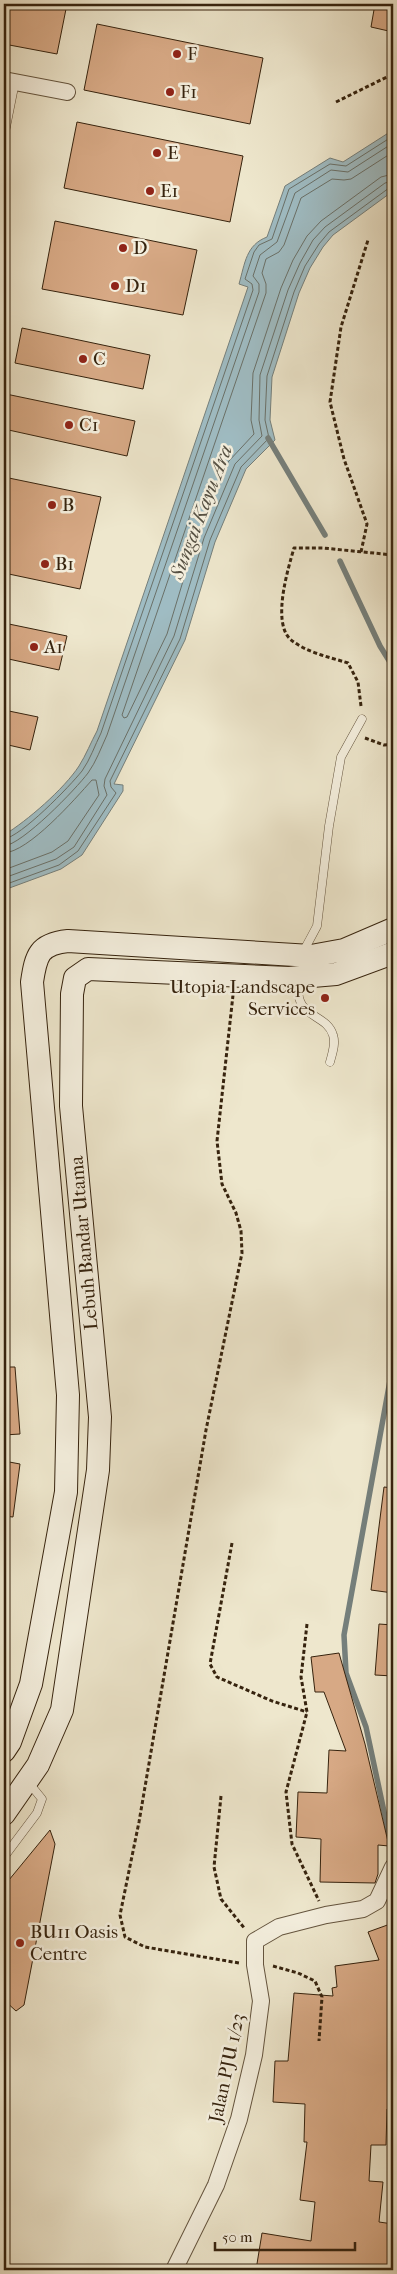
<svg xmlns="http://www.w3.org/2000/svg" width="397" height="2274" font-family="'IM FELL French Canon',serif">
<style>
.water{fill:#9fbcc3;stroke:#757f7b}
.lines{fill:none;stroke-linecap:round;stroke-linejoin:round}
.shore{stroke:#6a7068;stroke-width:1}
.stream{stroke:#757f7b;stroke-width:5.5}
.building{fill:#d7a985;stroke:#36230e}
.service-casing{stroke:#64543e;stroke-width:9}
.minor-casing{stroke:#64543e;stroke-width:18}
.secondary-casing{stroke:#36230e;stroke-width:24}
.path{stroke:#36230e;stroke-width:3;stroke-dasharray:4 2.5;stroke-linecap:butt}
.service{stroke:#f4efde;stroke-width:8}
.minor{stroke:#f4efde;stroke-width:16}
.secondary{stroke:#f4efde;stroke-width:22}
.poi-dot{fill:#8f2418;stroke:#f4efde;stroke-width:2}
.labels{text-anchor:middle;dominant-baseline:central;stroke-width:5;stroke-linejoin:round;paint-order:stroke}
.poi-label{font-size:19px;fill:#36230e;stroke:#f4efde;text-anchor:start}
.street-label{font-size:19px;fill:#36230e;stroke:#f4efde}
.water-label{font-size:20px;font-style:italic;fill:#565144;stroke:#f4efde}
</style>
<rect width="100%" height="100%" fill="#eee7cd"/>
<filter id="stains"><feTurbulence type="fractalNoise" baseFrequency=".004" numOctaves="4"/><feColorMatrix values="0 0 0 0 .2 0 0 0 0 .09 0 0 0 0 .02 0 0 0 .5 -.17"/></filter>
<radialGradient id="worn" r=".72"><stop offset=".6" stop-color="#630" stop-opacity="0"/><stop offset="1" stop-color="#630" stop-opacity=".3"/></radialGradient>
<path class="water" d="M393,130v61l-60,44 -10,12 -13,21 -11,25 -27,84 -2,43 5,20 -29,29 -31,73 -30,98 -71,144 9,1v6l-41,64 -21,14 -57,21v-55c23,-14 60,-46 75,-69 7,-11 12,-24 18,-35l151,-444 -9,-3c6,-21 7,-39 28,-47l18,-51 45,-28 13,4z"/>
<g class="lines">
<g class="shore">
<polyline points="393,152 351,179 344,180 332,179 301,198 284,245 279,252 266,259 262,273 266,284 266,293 122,715 124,718 127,717 167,634 197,535 228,462 254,434 251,420 253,373 281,288 293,260 307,236 321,221 381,177 393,174"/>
<path d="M4,839c17,-2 66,-53 78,-68 8,-11 13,-26 19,-38l152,-443 -1,-6 -7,-5 9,-27 5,-7 13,-6 17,-50 41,-25 16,2 47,-30"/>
<path d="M4,846c18,-1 72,-57 84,-73 8,-11 13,-25 19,-38l152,-443v-8l-6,-8 7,-21 17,-13 18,-49 36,-23 17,2 45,-29"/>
<path d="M4,853c25,-1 71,-54 88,-73h4l3,15 -31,46 -16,11 -48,18"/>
<polyline points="4,878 56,859 74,847 107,795 104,786 105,779 174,636 204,538 235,464 262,436 259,420 260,375 288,290 300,263 313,240 325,227 385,183 393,181"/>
<polyline points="4,885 59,865 78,851 116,793 111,787 110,781 180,639 210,540 241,467 269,438 265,420 267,376 294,292 305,266 319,244 329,232 389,188 393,187"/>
</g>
<g class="stream">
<polyline points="268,438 325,535"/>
<polyline points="340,561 380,646 393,667"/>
<polyline points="393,1107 393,1108"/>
<polyline points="392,1849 366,1727 346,1673 344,1635 393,1364"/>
</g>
</g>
<g class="building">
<polygon points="4,4 67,4 57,54 4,44"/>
<polygon points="375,4 393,4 393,32 371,27"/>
<polygon points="97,24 263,58 250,124 84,90"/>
<polygon points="77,122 243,156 230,222 64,188"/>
<polygon points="55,221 197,250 183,315 42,289"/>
<polygon points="22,328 150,355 143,389 15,363"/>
<polygon points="6,394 135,421 127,456 4,429"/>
<polygon points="4,477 101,497 80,589 4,573"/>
<polygon points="4,623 67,636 59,670 4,658"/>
<polygon points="4,710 38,717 30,750 4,744"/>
<polygon points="4,1367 15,1367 20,1434 4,1435"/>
<polygon points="4,1461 20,1464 13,1517 4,1516"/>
<polygon points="384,1487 393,1488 393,1593 371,1590"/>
<polygon points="379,1624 393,1625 393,1676 375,1675"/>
<polygon points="339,1653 365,1744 389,1846 378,1845 378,1874 375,1883 320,1882 321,1839 296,1837 298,1792 327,1793 329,1750 346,1751 324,1692 315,1692 311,1657"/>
<polygon points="50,1830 55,1844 24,2005 16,2011 4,2000 4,1886"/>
<polygon points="393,1923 393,2110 387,2109 386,2145 371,2145 369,2181 383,2182 379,2222 393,2224 393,2270 345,2270 326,2265 325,2269 306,2265 305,2270 256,2270 262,2233 311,2241 315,2202 300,2200 307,2142 304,2142 305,2104 273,2102 275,2061 288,2061 294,1993 333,1996 332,1988 337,1987 335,1966 379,1960 368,1932"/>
</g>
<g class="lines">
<g class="service-casing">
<g id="service">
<polyline points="4,137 15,82"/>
<polyline points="302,954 317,926 329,826 341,757 362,719"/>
<path d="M299,980c-7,39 27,32 34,55 3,9 -1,19 -3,27"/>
<polyline points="4,1857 37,1813 42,1799 29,1783"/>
</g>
</g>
<g class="minor-casing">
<g id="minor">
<polyline points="4,80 67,92"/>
<polyline points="174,2270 216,2185 239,2119 254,2055 261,2001 255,1965 255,1941 279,1927 326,1915 363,1909 377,1901 393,1867"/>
</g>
</g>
<g class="secondary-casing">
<g id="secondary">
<path d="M4,1751l6,-9 21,-58 35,-192 2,-97 -36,-413c4,-27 7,-38 36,-41l243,15 33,-6 49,-21"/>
<polyline points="4,1814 38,1765 62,1710 98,1470 100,1417 71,1106 72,994 75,978 88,969 289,978 336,974 393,953"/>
</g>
</g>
<g class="path">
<polyline points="336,102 393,74"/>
<polyline points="361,552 367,524 344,459 330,402 341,327 368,240"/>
<path d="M361,706l-3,-24 -10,-19c-19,-6 -43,-11 -58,-24 -18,-18 -2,-70 4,-91h29l70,7"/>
<polyline points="365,738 384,745 393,744"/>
<polyline points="233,995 217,1141 222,1184 236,1213 241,1231 242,1253 206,1430 139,1822 120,1915 125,1937 145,1947 239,1963"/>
<polyline points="232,1543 210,1664 217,1677 272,1701 307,1712"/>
<polyline points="307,1624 301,1677 307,1712 286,1792 292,1844 319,1901"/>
<polyline points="221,1796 214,1867 221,1899 245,1929"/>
<polyline points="273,1966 298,1973 315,1981 322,1997 319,2041"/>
</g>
<use href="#service" class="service"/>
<use href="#minor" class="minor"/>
<use href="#secondary" class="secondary"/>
</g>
<g class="poi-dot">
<circle cx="177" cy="54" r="5"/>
<circle cx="170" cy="92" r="5"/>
<circle cx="157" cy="153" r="5"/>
<circle cx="150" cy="191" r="5"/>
<circle cx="123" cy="248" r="5"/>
<circle cx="115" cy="286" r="5"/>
<circle cx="83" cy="359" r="5"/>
<circle cx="69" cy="425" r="5"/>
<circle cx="52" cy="505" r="5"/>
<circle cx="45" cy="564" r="5"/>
<circle cx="34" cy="647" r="5"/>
<circle cx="325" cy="998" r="5"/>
<circle cx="20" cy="1943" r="5"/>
</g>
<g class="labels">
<g class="poi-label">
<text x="187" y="54">F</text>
<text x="180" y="92">F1</text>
<text x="167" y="153">E</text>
<text x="160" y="191">E1</text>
<text x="133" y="248">D</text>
<text x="125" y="286">D1</text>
<text x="93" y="359">C</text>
<text x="79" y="425">C1</text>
<text x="62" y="505">B</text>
<text x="55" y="564">B1</text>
<text x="44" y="647">A1</text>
<text x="315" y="987" text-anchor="end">Utopia Landscape<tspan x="315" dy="22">Services</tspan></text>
<text x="30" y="1932">BU11 Oasis<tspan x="30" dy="22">Centre</tspan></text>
</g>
<g class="street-label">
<text transform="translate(84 1243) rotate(-95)">Lebuh Bandar Utama</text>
<text transform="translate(227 2068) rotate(-78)">Jalan PJU 1/23</text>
</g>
<g class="water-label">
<text transform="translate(201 512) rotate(-69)">Sungai Kayu Ara</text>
</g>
</g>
<rect width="397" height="2274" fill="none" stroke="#eee7cd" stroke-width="20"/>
<rect x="5" y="5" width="387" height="2264" fill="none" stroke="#36230e" stroke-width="2.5"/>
<rect x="10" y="10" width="377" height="2254" fill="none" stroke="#36230e"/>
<path d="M215 2242v8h140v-8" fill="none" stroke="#36230e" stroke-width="2.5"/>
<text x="222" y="2242" font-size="15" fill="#36230e" stroke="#f4efde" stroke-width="4" paint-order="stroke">50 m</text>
<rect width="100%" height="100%" filter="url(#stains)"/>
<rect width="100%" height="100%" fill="url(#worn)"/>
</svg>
